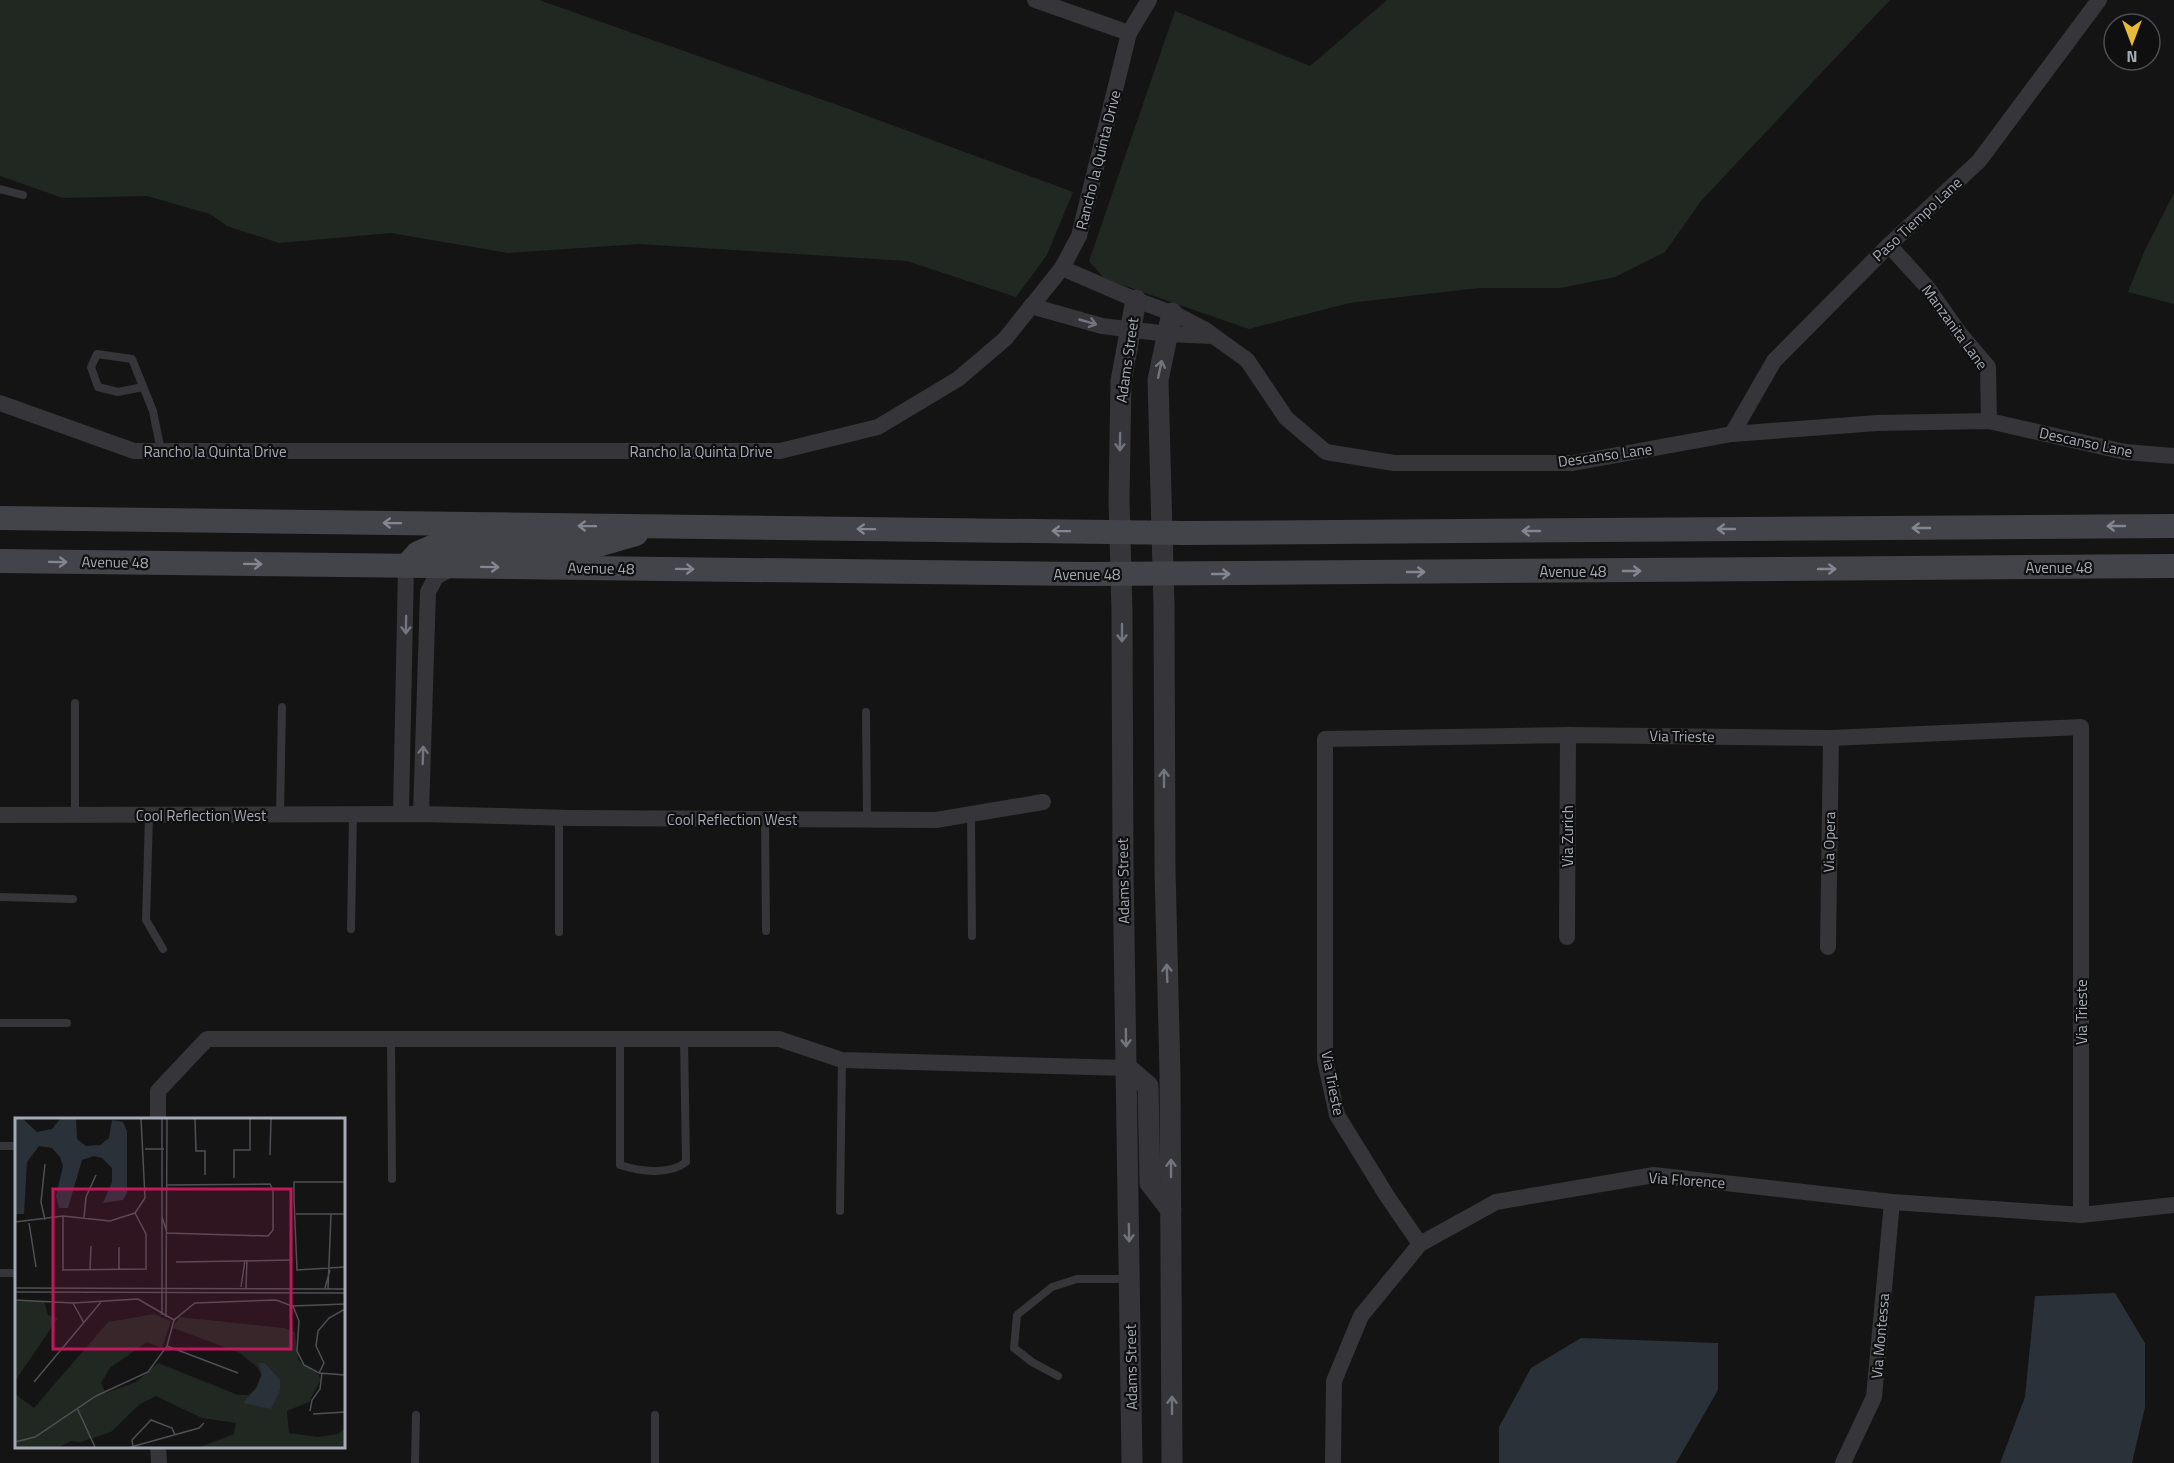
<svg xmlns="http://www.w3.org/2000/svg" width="2174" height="1463" font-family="'Titillium Web',sans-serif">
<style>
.green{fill:#202821}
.water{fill:#2b3138}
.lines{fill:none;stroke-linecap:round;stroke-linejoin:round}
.service{stroke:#35353a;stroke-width:8}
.minor{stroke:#35353a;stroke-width:16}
.tertiary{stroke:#35353a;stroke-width:21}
.secondary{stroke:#43444a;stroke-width:24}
.oneway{stroke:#73757e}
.oneway2{stroke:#838690}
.labels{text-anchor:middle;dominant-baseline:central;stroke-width:4.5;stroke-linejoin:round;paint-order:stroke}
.street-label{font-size:15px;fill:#a6aab5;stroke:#0f0f10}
.inset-road{fill:none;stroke:#4e5055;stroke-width:1.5}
.view{fill:#c2185b;fill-opacity:0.15;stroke:#c2185b;stroke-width:3}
.inset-edge{fill:none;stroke:#a6aab5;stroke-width:3}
</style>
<rect width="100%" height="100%" fill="#141415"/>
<g class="green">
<polygon points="0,0 539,0 846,108 1073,192 1047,255 1016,297 907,261 639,244 508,253 391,233 279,243 227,226 210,214 147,196 63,198 0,176"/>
<polygon points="1387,0 1890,0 1701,201 1665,252 1615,277 1560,288 1479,288 1349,303 1249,329 1105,279 1089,261 1175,11 1310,66"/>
<polygon points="2174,193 2174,304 2128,292 2145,250"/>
</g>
<g class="water">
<polygon points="2115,1293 2145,1343 2145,1407 2132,1463 2000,1463 2025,1397 2035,1296"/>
<polygon points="1581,1338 1718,1343 1718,1390 1676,1463 1499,1463 1499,1427 1531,1368"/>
</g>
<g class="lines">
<g class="service">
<polyline points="0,189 23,195"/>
<polyline points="143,387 118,392 98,387 91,367 97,354 132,359 153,411 161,451"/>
<polyline points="75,703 75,815"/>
<polyline points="866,712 867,820"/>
<polyline points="280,814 282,707"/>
<polyline points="971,814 972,936"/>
<polyline points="149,815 146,920 163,949"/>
<polyline points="559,818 559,932"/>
<polyline points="765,819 766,931"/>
<polyline points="0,897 73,899"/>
<polyline points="351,929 353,814"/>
<polyline points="0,1023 67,1023"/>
<polyline points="391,1039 392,1179"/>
<path d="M620,1039v126c19,6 49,11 66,-3l-2,-123"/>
<polyline points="0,1146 16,1146"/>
<polyline points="840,1211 842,1060"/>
<polyline points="0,1273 16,1273"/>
<polyline points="1058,1376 1032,1362 1014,1348 1017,1315 1052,1287 1077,1279 1129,1279"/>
<polyline points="415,1463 416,1415"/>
<polyline points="655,1463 655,1415"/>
</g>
<g class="minor">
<polyline points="1035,0 1129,33"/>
<polyline points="1889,245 1927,287 1960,334 1988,367 1989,421"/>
<polyline points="1062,268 1136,300 1177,315 1204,329 1247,360 1286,418 1326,452 1394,463 1573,463 1732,434 1877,423 1989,421 2125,452 2174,456"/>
<polyline points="1031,306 1102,326 1168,334 1213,336"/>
<polyline points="0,403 134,451 780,451 878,427 958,379 1005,339 1062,268 1079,236 1129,33 1149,0"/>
<polyline points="1732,434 1774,361 1889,245 1979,161 2099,0"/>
<polyline points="401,814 406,566"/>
<polyline points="421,814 428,592 436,577 453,567"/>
<polyline points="0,815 421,814 572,818 936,820 1043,802"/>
<polyline points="1567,937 1568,735"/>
<polyline points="1828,947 1831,738"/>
<polyline points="158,1120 158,1091 207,1039 779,1039 842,1060 1127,1068"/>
<polyline points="1420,1244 1387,1196 1337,1115 1325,1060 1325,739 1568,735 1831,738 2081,727 2081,1215"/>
<polyline points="158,1446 159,1463"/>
<polyline points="1333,1463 1334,1381 1361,1316 1420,1244 1496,1202 1654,1175 1892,1202 2081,1215 2174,1205"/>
<polyline points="1843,1463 1874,1397 1892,1202"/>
</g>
<g class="tertiary">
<polyline points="1127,1068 1148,1086 1150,1183 1171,1210"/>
<polyline points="1132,1463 1123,868 1122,610 1119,500 1121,381 1136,300"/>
<polyline points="1172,1463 1170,1074 1165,869 1164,606 1158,380 1172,313"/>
</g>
<g class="secondary">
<polyline points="0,518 1184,533 2174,526"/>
<polyline points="0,561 1088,574 2174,566"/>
<polyline points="406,566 418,553 439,544 598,545 636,534"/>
</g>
</g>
<defs><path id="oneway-shaft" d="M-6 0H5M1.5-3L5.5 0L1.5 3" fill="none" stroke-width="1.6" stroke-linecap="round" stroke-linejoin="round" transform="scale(1.5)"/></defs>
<g class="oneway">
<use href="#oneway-shaft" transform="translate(1088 322) rotate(16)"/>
<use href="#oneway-shaft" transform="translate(1160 369) rotate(-78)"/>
<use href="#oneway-shaft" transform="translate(1120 442) rotate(91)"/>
<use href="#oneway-shaft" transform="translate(406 625) rotate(91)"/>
<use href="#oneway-shaft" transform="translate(1122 633) rotate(90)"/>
<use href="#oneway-shaft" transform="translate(423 755) rotate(-88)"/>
<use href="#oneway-shaft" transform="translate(1164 778) rotate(-90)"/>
<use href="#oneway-shaft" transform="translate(1167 973) rotate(-92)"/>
<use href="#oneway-shaft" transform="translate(1126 1038) rotate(89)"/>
<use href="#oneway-shaft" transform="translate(1171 1168) rotate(-90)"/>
<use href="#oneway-shaft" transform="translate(1129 1233) rotate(89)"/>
<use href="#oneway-shaft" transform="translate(1172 1405) rotate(-90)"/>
</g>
<g class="oneway2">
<use href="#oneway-shaft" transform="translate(392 523) rotate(-179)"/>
<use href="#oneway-shaft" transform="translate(587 526) rotate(-179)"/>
<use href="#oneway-shaft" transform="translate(2116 526) rotate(180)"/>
<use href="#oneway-shaft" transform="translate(1921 528) rotate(180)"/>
<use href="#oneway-shaft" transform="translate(866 529) rotate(-179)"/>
<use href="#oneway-shaft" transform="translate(1726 529) rotate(180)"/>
<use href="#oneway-shaft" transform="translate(1061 531) rotate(-179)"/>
<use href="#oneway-shaft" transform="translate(1531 531) rotate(180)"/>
<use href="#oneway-shaft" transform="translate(58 562) rotate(1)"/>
<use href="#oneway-shaft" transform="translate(253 564) rotate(1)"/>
<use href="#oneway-shaft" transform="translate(490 567) rotate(1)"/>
<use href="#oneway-shaft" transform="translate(685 569) rotate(1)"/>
<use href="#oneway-shaft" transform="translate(1827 569)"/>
<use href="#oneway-shaft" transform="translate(1632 571)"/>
<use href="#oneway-shaft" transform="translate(1416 572)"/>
<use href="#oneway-shaft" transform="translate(1221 574)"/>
</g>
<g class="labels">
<g class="street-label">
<text transform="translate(1098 160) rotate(-76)">Rancho la Quinta Drive</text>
<text transform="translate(1917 219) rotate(-43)">Paso Tiempo Lane</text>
<text transform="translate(1955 327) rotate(54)">Manzanita Lane</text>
<text transform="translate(1127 360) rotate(-82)">Adams Street</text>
<text transform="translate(2086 442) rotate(12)">Descanso Lane</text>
<text x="215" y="451">Rancho la Quinta Drive</text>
<text x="701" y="451">Rancho la Quinta Drive</text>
<text transform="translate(1605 455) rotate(-8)">Descanso Lane</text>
<text transform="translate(115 562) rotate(1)">Avenue 48</text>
<text x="2059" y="567">Avenue 48</text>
<text transform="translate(601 568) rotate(1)">Avenue 48</text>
<text x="1573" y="571">Avenue 48</text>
<text x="1087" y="574">Avenue 48</text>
<text transform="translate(1682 736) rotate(1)">Via Trieste</text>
<text x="201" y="815">Cool Reflection West</text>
<text x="732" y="819">Cool Reflection West</text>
<text transform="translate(1567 836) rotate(-90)">Via Zurich</text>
<text transform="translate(1829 842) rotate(-89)">Via Opera</text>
<text transform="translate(1123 881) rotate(-91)">Adams Street</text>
<text transform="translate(2081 1012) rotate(-90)">Via Trieste</text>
<text transform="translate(1333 1083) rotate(79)">Via Trieste</text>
<text transform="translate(1687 1180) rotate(4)">Via Florence</text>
<text transform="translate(1880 1336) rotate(-85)">Via Montessa</text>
<text transform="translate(1131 1367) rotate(-91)">Adams Street</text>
</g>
</g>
<g transform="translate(15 1118)">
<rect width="330" height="330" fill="#141415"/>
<path d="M1,183h28l4,14 10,3 -43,63zM139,196l17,7 -9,27 -15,-6 -37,26 -9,15 5,10 30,-11 22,-19 80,32h10l8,-6 5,-14 -3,-7 -18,-15 -67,-25 3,-6 3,-5 105,11 11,4 3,28 21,15 1,6 -11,21 -22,9 2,22 29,4 20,-3 7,-6v19h-145l34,-13 2,-11 -34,-5 -46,-22 -16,8 -29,28 -30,10 -10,-1 -12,6h-44v-53l19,14 74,-86z" fill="#202821"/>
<path d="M0,1h8l14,13 15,-3 8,-10h16l1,20 9,7 14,-1 9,-7 3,-18 11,2 4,9v62l-4,7 -20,3 9,-21v-14l-10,-10 -8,-2 -12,4 -14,48h-9l-3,-12 7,-30 -3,-9 -8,-9 -13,-2 -12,16 -3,52h-9zM243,245h7l15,17v10l-9,19 -28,-6 14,-16 5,-13z" fill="#2b3138"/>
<path class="inset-road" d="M147,1v196M180,1l1,32h9v24M130,31h19M255,37l1,-36M219,60v-28h16v-31M330,64h-51v17l3,71 48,-3M281,96h49M48,98v54l83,-1v-35l-11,-21M147,99l5,16 101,3 5,-6v-40l-3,-6 -103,1M69,100l2,-21 10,-22M30,102l-4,-18 4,-38M0,104l48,-6 47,5 25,-8 10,-15 -4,-79M14,105l7,44M161,144l117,-2M75,151l1,-23M104,151v-22M226,169l4,-27M0,170l330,1M231,170l1,-28M310,170l5,-18M313,171l3,-75M0,174l330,1M0,182l58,3 65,-4 36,21M58,185l11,20M278,188l6,15 -2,30 7,14 15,8 26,2M151,199l1,-198M152,228l71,27M304,255l5,-10 -8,-17 2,-15 11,-13 16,-9M19,264l67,-80M62,290l18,39M295,293l2,-11 8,-11 2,-16M298,296l32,-2M0,324l20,-5 61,-41 52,-24 19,-26 7,-26 21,-17 81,-3 16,6 53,-2M118,328l-1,-6 19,-20 21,8 3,7M116,329l68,-19 5,-5"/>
<path class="view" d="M38,71h238v160h-238z"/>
<rect width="330" height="330" class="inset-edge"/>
</g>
<g transform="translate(2132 42) rotate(180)"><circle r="28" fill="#0f0f10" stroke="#4b4d52" stroke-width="1.5"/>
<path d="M0-4.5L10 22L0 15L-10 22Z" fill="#e9ba38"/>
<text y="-9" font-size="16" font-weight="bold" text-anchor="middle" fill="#a6aab5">N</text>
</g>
</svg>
